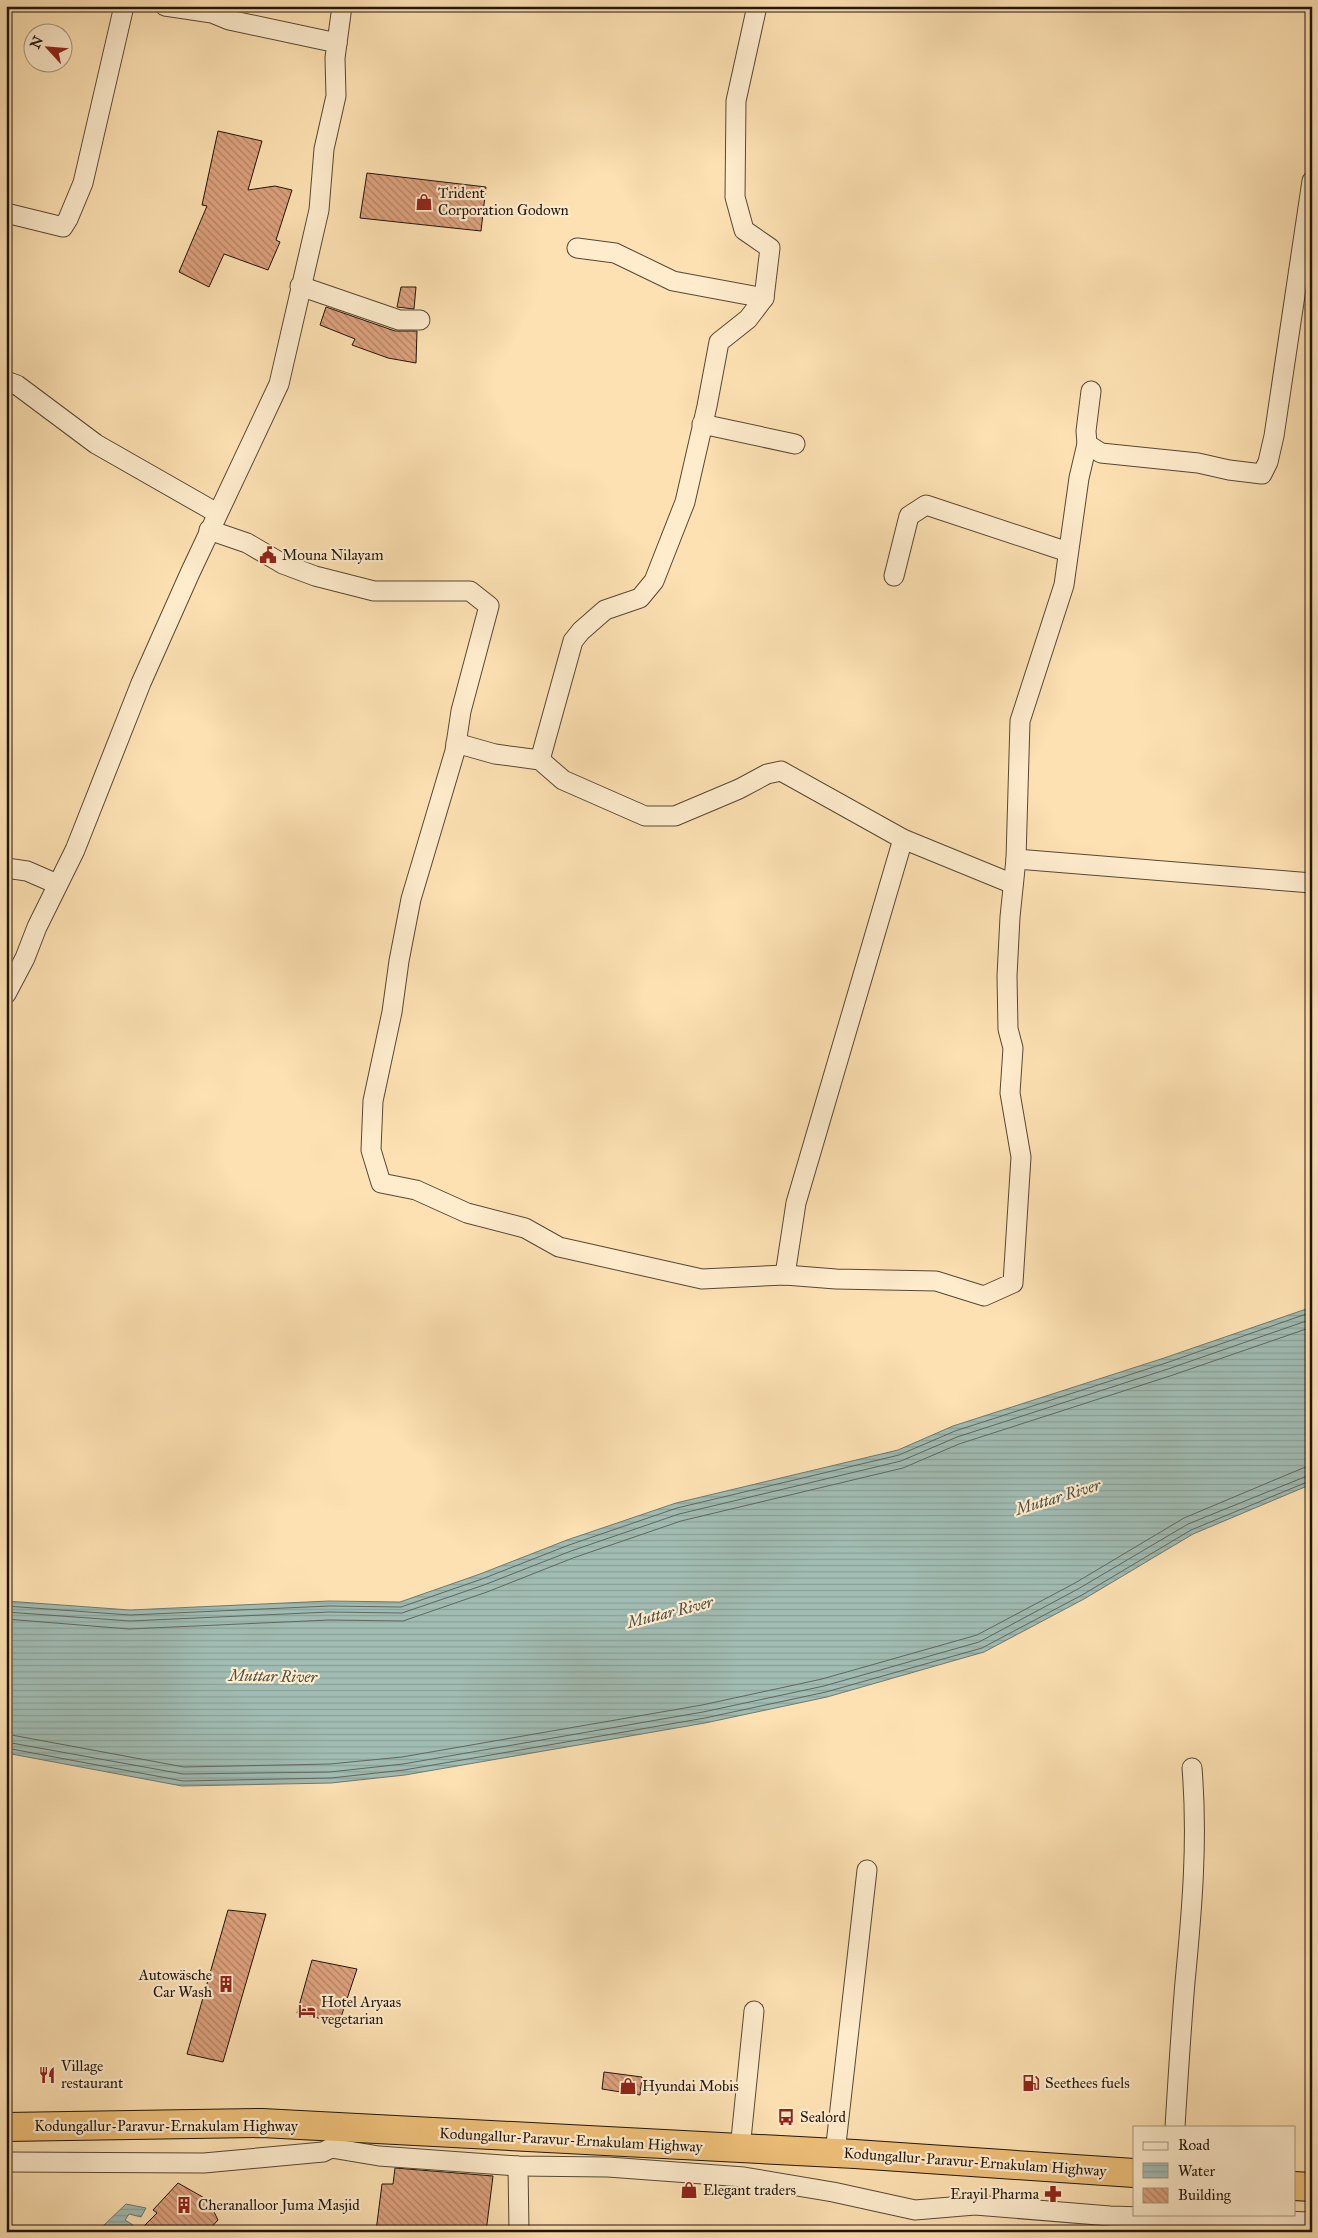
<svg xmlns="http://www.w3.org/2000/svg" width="1318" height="2238" font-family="'IM FELL Great Primer',serif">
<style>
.water{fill:url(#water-rules);stroke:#6d7970}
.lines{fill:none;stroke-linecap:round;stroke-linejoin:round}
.shore{stroke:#60685f;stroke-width:1}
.building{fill:url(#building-back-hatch);stroke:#20150b}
.minor-casing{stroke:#574835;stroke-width:21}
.trunk-casing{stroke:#20150b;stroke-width:30}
.minor{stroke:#feeccd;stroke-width:19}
.trunk{stroke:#eec079;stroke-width:28}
.labels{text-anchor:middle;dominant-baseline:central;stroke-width:4.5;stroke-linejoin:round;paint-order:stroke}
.poi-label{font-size:15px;fill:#20150b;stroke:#feeccd;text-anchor:start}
.street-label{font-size:15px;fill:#20150b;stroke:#feeccd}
.water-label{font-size:16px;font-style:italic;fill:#4d4f46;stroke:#feeccd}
</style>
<defs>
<pattern id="water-rules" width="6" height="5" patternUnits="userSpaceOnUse" patternTransform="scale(1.25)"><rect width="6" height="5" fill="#a1bcb3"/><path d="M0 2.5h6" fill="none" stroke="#8aa199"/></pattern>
<pattern id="building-back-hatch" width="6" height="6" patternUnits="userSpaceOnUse" patternTransform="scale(1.25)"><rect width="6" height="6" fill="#dda27e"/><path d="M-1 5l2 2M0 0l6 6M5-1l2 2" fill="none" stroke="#b38365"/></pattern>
</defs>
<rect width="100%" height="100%" fill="#fde1b2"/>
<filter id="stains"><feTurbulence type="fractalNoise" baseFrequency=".004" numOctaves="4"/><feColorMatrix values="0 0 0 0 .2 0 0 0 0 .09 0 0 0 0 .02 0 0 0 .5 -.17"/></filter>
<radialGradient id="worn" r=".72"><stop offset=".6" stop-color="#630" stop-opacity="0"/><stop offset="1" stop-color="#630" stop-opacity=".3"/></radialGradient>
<g class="water">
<polygon points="1312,1307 1312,1484 1193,1534 1084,1599 984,1652 827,1697 705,1723 405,1775 331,1783 182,1786 6,1753 6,1601 130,1610 329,1601 400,1602 480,1574 567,1540 676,1503 898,1450 953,1426 1164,1358"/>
<polygon points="126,2204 146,2208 141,2217 129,2214 125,2220 133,2225 129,2232 103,2226"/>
</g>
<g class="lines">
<g class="shore">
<polyline points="6,1606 130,1615 329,1606 401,1607 482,1579 569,1545 677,1508 899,1455 955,1431 1166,1363 1312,1312"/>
<polyline points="6,1612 130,1621 329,1612 402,1613 484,1585 571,1551 679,1514 901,1461 957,1437 1168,1369 1312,1319"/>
<polyline points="6,1619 129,1629 329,1620 403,1621 487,1592 573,1558 681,1521 903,1468 959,1444 1170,1376 1312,1327"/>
<polyline points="6,1734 184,1767 330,1764 402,1757 702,1705 822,1679 977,1635 1075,1583 1184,1518 1303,1468 1312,1466"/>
<polyline points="6,1742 183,1774 330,1772 403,1764 703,1712 824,1686 979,1642 1078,1589 1188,1524 1312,1474"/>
<polyline points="6,1748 183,1781 331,1778 404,1770 705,1718 826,1692 982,1648 1082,1595 1191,1530 1312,1480"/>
</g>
</g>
<g class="building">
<polygon points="218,131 262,141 248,190 275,186 292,190 276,240 280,242 268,270 224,254 209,287 179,272 207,206 202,205"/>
<polygon points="367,173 486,187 481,231 360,218"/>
<polygon points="401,287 416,287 414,309 397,307"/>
<polygon points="326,307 395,331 417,331 416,363 388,358 352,345 355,339 320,325"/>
<polygon points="228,1910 266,1914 223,2062 187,2054"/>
<polygon points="312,1960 357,1969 339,2023 297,2013"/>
<polygon points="604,2072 642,2077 640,2095 602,2089"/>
<polygon points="395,2168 493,2176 486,2232 376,2231 382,2184 393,2184"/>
<polygon points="178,2183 208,2200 218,2220 207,2232 138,2232 157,2213 153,2210"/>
</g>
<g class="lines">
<g class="minor-casing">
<g id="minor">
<polyline points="165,6 212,13 229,20 337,43"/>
<polyline points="6,213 63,227 68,219 83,183 124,6"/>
<polyline points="577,248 615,253 673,281 764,298"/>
<polyline points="300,286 399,320 420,320"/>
<polyline points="6,381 17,385 96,444 217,513"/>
<polyline points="1091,391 1086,431 1087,444 1101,453 1198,463 1229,470 1262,474 1268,462 1274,436 1312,181"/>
<polyline points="702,424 795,444"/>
<polyline points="209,530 247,543 283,564 315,576 374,591 470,591 489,606 461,711 455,751 411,899 399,961 392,1012 373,1101 371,1150 381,1183 416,1190 467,1213 525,1228 559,1247 702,1279 785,1275 836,1279 936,1281 984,1296 1013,1283 1021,1157 1010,1093 1013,1048 1008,1029 1007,976 1010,917 1016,859 1020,721 1064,585 1079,478 1087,444"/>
<polyline points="894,576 909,516 926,505 1068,552"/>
<polyline points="456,743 495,754 540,760 563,780 645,816 675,816 739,789 767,774 781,771 903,839 1013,884"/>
<polyline points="540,760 573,641 581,631 605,610 640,598 654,581 685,502 707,406 719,342 748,319 764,298 770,248 744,230 735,197 736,101 757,6"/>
<polyline points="1016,859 1312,883"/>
<polyline points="6,868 27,871 57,884"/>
<polyline points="6,994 25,958 37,927 75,850 141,683 190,573 279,384 319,210 324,149 336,96 335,58 342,6"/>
<polyline points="785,1275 796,1203 903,839"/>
<path d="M1175,2127c3,-49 6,-97 10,-145 7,-72 13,-142 7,-214"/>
<polyline points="740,2149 754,2011"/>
<polyline points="835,2153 867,1870"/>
<polyline points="6,2162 204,2163 323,2152 331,2148 379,2156 518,2166 608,2167 744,2177 833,2192 915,2210 975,2205 1110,2216 1312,2222"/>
<polyline points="518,2166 519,2232"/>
</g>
</g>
<g class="trunk-casing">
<g id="trunk">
<polyline points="6,2127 262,2123 855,2154 1134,2173"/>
<polyline points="1294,2186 1312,2187"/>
</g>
</g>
<use href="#minor" class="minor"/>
<use href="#trunk" class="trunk"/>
</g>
<defs>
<g id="shop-bare" transform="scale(1.35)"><path d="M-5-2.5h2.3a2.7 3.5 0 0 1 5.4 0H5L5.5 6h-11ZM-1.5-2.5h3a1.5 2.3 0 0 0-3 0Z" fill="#8f2418" stroke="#feeccd" stroke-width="2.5" paint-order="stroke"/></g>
<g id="civic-bare" transform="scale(1.35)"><path d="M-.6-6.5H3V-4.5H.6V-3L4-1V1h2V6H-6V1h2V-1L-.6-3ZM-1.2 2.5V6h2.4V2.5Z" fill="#8f2418" stroke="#feeccd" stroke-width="2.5" paint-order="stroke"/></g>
<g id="building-bare" transform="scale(1.35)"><path d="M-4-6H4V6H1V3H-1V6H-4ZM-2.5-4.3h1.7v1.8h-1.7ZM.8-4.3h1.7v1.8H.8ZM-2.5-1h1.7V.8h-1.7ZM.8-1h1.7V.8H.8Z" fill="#8f2418" stroke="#feeccd" stroke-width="2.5" paint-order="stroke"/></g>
<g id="hotel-bare" transform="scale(1.35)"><path d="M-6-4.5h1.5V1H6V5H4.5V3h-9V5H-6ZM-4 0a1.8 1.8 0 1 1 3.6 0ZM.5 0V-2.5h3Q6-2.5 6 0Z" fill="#8f2418" stroke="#feeccd" stroke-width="2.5" paint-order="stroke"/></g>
<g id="restaurant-bare" transform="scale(1.35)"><path d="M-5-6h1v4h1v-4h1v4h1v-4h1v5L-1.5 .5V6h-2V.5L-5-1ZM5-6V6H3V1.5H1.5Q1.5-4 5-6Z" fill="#8f2418" stroke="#feeccd" stroke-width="2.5" paint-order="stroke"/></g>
<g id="fuel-bare" transform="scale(1.35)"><path d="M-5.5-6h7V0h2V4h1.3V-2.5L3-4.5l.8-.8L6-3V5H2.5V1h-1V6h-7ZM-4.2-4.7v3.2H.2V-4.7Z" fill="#8f2418" stroke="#feeccd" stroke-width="2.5" paint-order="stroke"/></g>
<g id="bus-bare" transform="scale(1.35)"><path d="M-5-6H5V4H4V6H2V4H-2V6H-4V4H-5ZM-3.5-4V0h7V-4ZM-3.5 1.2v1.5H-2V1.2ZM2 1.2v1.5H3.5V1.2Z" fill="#8f2418" stroke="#feeccd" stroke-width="2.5" paint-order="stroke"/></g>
<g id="pharmacy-bare" transform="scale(1.35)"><path d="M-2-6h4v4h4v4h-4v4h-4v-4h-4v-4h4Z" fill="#8f2418" stroke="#feeccd" stroke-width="2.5" paint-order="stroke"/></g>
</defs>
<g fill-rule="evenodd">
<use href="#shop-bare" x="424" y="202"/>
<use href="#civic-bare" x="268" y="555"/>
<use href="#building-bare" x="226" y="1984"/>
<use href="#hotel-bare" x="307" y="2011"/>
<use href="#restaurant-bare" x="47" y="2075"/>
<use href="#fuel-bare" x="1031" y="2083"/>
<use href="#shop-bare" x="628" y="2086"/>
<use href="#bus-bare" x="786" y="2117"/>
<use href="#shop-bare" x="689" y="2190"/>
<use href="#pharmacy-bare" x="1053" y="2194"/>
<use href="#building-bare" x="184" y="2205"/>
</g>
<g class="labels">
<g class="poi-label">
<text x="438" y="193">Trident<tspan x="438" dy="17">Corporation Godown</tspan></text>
<text x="282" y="555">Mouna Nilayam</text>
<text x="212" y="1975" text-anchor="end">Autowäsche<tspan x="212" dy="17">Car Wash</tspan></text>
<text x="321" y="2002">Hotel Aryaas<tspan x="321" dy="17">vegetarian</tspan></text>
<text x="61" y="2066">Village<tspan x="61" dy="17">restaurant</tspan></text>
<text x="1045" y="2083">Seethees fuels</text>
<text x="642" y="2086">Hyundai Mobis</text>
<text x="800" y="2117">Sealord</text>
<text x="703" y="2190">Elegant traders</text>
<text x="1039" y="2194" text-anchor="end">Erayil Pharma</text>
<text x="198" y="2205">Cheranalloor Juma Masjid</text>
</g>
<g class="street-label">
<text x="166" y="2126">Kodungallur-Paravur-Ernakulam Highway</text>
<text transform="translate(571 2140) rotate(3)">Kodungallur-Paravur-Ernakulam Highway</text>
<text transform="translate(975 2162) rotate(4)">Kodungallur-Paravur-Ernakulam Highway</text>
</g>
<g class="water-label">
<text transform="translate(1058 1497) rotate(-17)">Muttar River</text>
<text transform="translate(670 1612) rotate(-14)">Muttar River</text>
<text transform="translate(273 1676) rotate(1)">Muttar River</text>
</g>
</g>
<rect width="1318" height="2238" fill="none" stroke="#fde1b2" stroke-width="25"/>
<rect x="8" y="8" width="1303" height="2223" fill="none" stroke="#20150b" stroke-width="2.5"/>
<rect x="12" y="12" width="1293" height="2213" fill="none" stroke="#20150b"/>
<rect x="1133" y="2126" width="162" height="90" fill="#feeccd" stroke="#a5967f"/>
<rect x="1143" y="2142" width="25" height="8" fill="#feeccd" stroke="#a5967f"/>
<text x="1178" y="2150" font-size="15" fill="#20150b">Road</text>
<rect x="1143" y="2163" width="25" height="15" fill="url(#water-rules)" stroke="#a5967f"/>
<text x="1178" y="2176" font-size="15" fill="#20150b">Water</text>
<rect x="1143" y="2188" width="25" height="15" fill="url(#building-back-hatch)" stroke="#a5967f"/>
<text x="1178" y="2200" font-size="15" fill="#20150b">Building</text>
<g transform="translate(48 48) rotate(296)"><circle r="24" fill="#feeccd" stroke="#a5967f"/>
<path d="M0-4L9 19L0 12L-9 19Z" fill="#8f2418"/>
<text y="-8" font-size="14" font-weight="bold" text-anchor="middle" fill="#20150b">N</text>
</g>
<rect width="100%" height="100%" filter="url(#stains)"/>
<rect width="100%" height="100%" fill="url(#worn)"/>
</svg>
